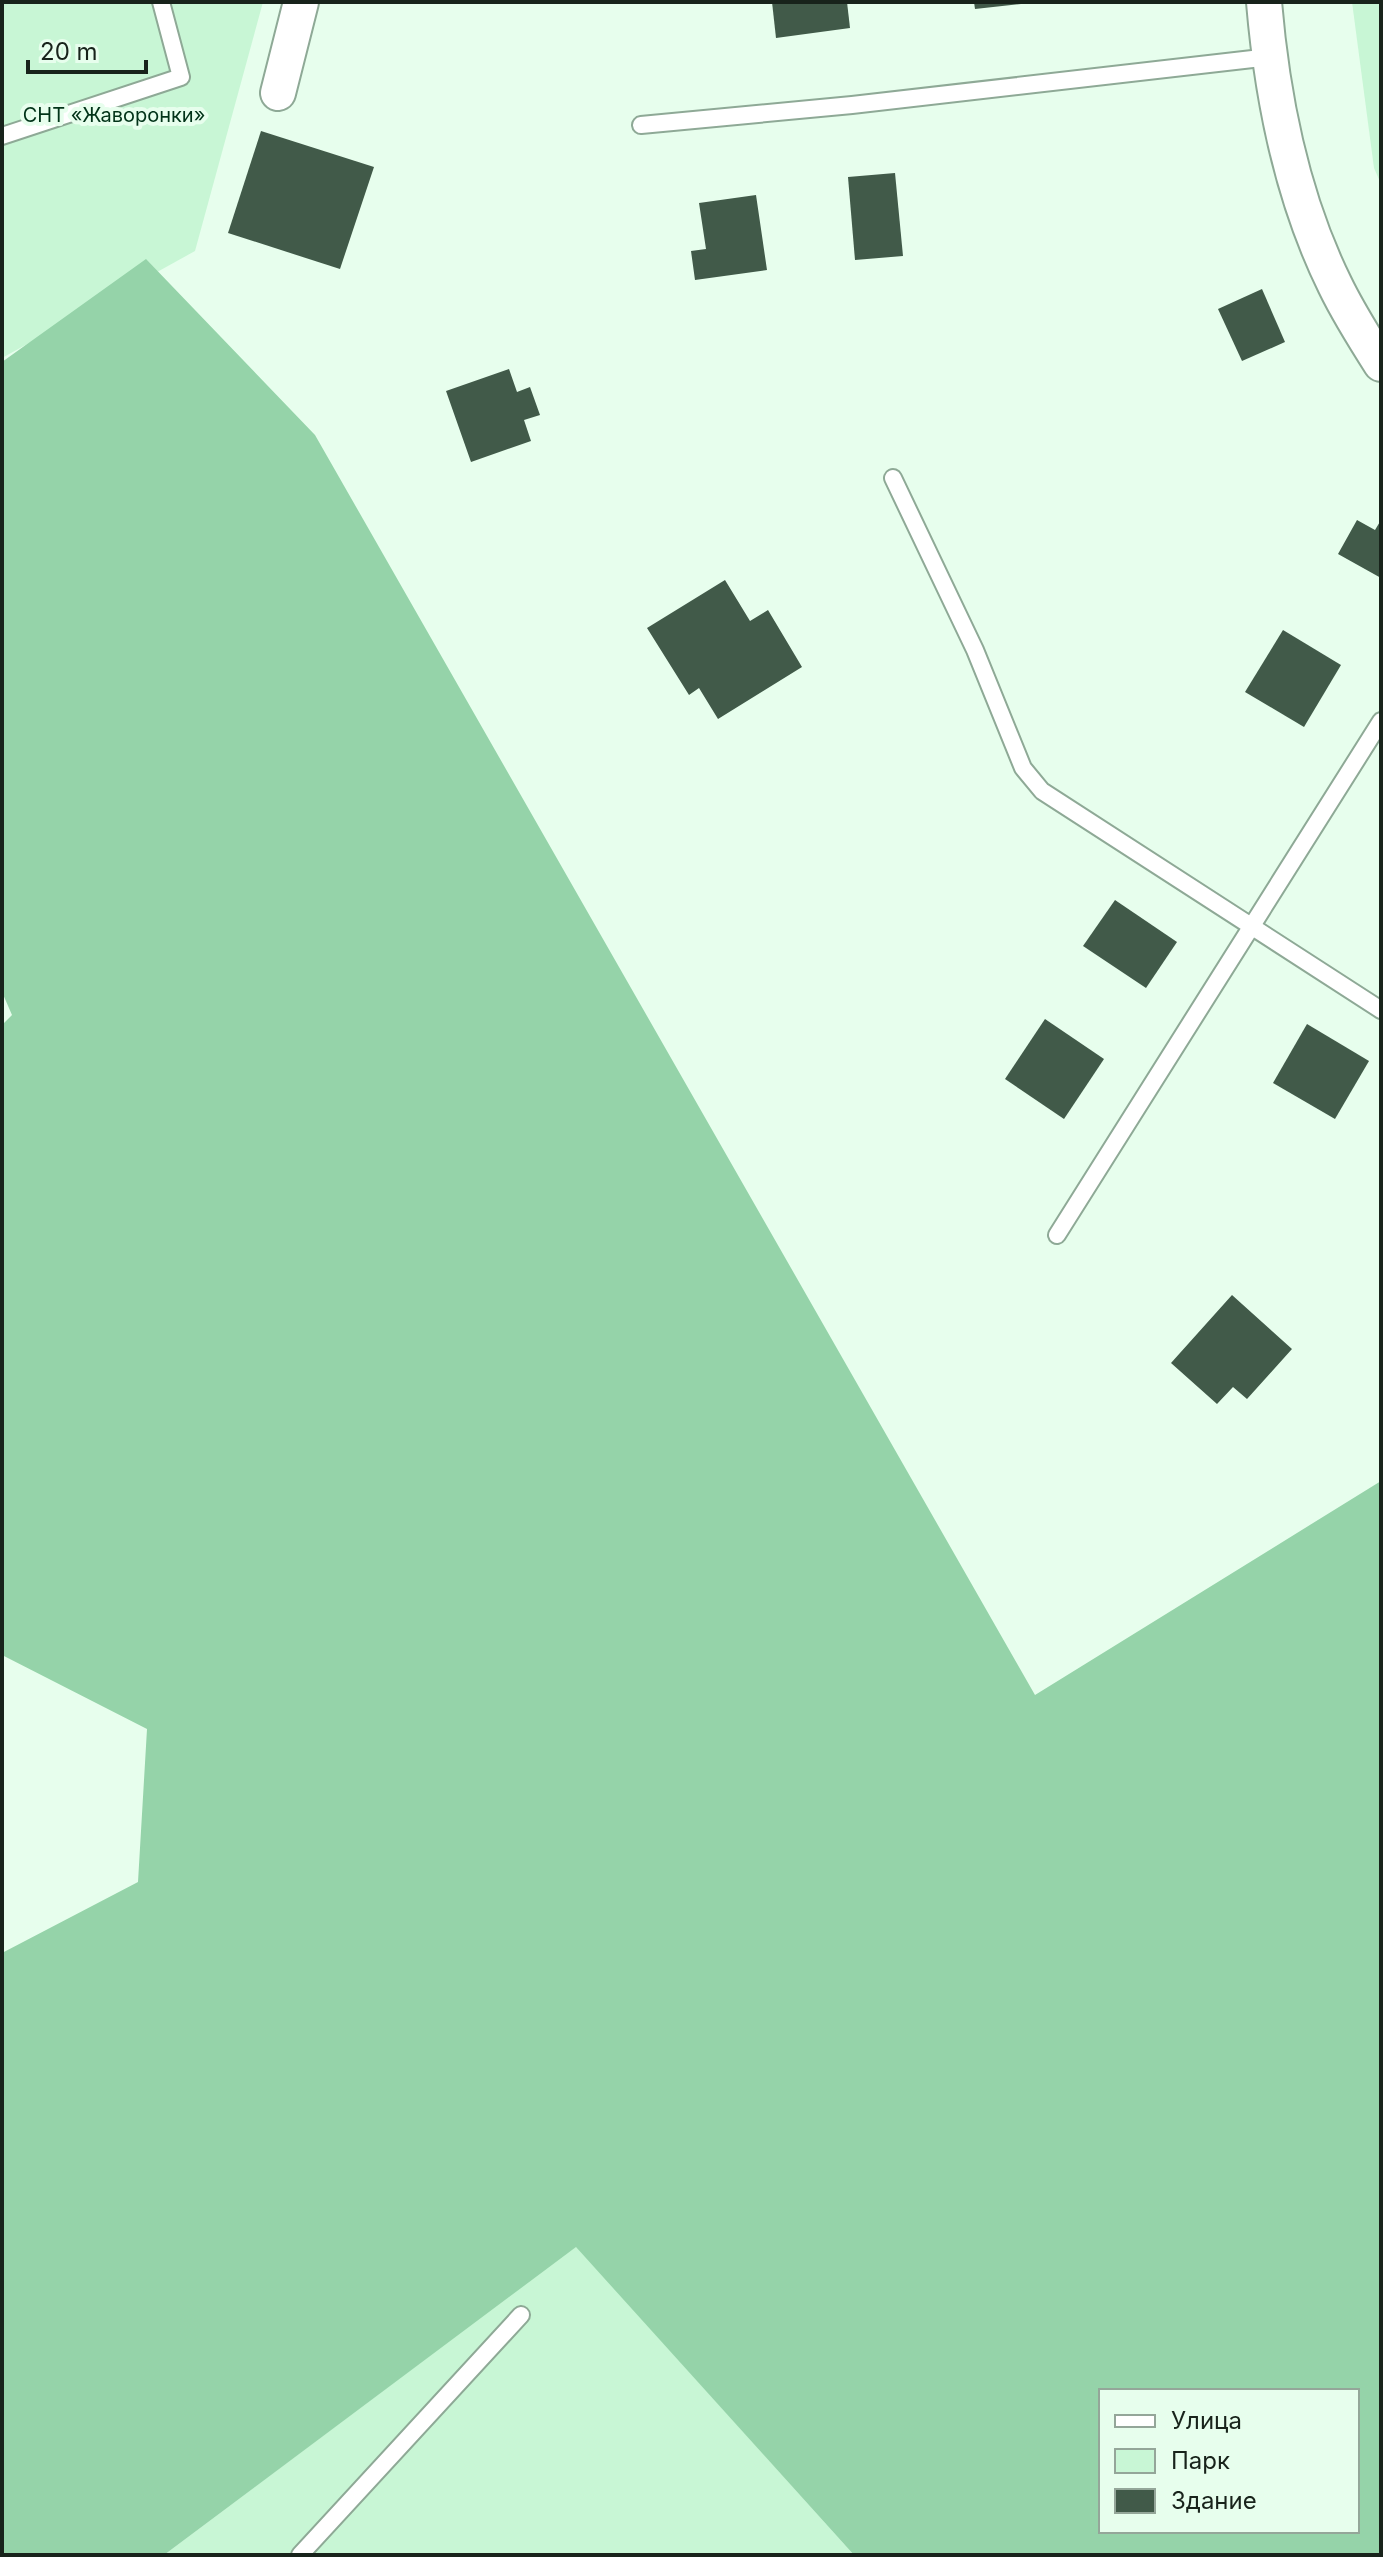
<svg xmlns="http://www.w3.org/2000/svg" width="1383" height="2557" font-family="Inter,sans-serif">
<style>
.green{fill:#c8f6d5}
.forest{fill:#95d3a9;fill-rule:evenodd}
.building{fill:#415a49}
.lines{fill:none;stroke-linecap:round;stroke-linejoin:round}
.service-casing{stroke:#8ea996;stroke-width:20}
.minor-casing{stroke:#8ea996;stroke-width:38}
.service{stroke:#fff;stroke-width:16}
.minor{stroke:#fff;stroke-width:34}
.labels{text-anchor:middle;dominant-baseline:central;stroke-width:8;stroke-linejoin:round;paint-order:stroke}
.park-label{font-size:20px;fill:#013318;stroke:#e7feed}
</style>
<rect width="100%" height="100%" fill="#e7feed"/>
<g class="green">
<polygon points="2,2 263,2 195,251 2,358"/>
<polygon points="1352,2 1381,2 1381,184 1374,168"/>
<polygon points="576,2246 854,2555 164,2555"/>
</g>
<path class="forest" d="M146,259l169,176 720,1260 346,-214v1074h-527l-278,-308 -412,308h-162v-602l136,-71 9,-153 -145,-74v-630l10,-10 -10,-23v-630zM1101,2391h256v140h-256z"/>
<g class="building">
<polygon points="772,2 847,2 850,28 776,38"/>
<polygon points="974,2 1021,2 1021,4 975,9"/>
<polygon points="261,131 374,167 340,269 228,233"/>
<polygon points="895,173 903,256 855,260 848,177"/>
<polygon points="756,195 767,270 695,280 691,251 706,249 699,203"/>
<polygon points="1262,289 1285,342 1242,361 1218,309"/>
<polygon points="509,369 517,392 530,387 540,415 524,420 531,441 471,462 446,391"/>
<polygon points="1357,520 1375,530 1381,520 1381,578 1338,554"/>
<polygon points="725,580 750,621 768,610 802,667 718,719 699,688 689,695 647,628"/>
<polygon points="1283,630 1341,665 1304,727 1245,692"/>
<polygon points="1115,900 1177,942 1146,988 1083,946"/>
<polygon points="1045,1019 1104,1059 1064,1119 1005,1079"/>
<polygon points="1307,1024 1369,1061 1335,1119 1273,1083"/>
<polygon points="1232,1295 1292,1349 1247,1399 1233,1387 1217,1404 1171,1363"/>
</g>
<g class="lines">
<g class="service-casing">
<g id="service">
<polyline points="641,125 852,105 1270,57"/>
<polyline points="2,136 181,77 161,2"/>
<polyline points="893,478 975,650 1023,768 1042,791 1381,1010"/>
<polyline points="1057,1235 1381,721"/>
<polyline points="300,2555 521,2315"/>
</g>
</g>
<g class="minor-casing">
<g id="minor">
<path d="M1264,2c8,95 28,196 71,283 13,27 30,54 46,79"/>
<polyline points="278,93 301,2"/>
</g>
</g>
<use href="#service" class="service"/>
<use href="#minor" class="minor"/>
</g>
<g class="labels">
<g class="park-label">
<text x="114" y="115">СНТ «Жаворонки»</text>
</g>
</g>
<rect width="1383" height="2557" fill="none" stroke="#18231b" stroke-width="8"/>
<rect x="1099" y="2389" width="260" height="144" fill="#e7feed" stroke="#94a699" stroke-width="2"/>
<rect x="1115" y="2415" width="40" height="12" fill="#ffffff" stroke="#94a699" stroke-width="2"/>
<text x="1171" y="2429" font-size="24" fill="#18231b">Улица</text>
<rect x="1115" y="2449" width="40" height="24" fill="#c8f6d5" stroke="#94a699" stroke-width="2"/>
<text x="1171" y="2469" font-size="24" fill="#18231b">Парк</text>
<rect x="1115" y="2489" width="40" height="24" fill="#415a49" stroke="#94a699" stroke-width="2"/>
<text x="1171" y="2509" font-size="24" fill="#18231b">Здание</text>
<path d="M28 60v12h118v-12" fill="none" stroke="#18231b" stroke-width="4"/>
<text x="40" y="60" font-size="24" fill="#18231b" stroke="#e7feed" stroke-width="6" paint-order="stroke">20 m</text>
</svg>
